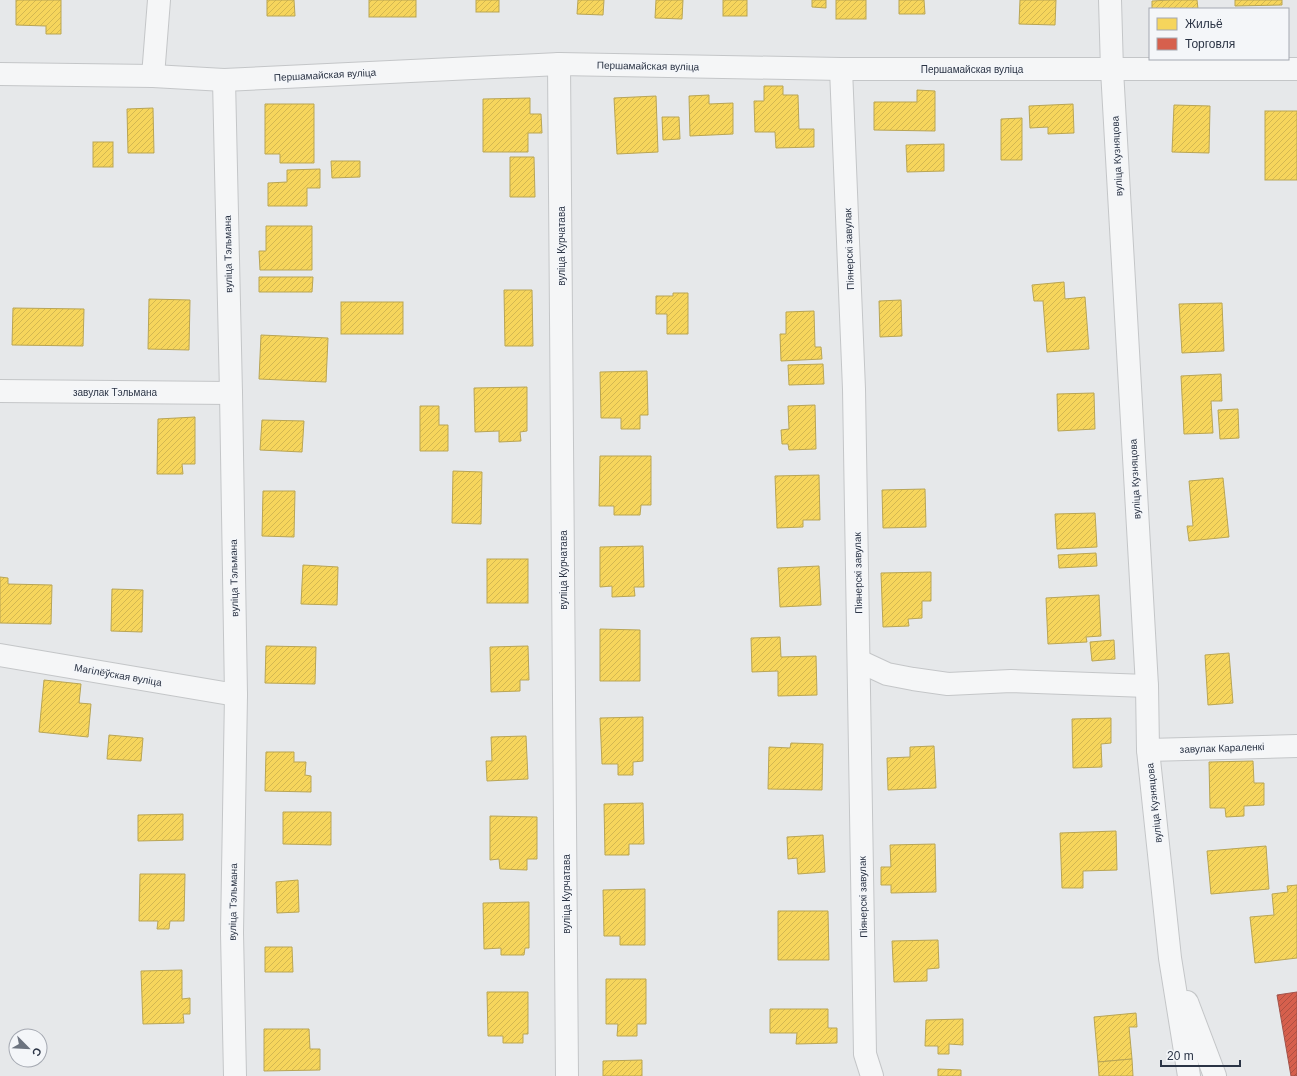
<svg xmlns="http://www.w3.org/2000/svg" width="1297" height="1076" font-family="Helvetica,sans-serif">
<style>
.homes{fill:url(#homes-hatch);stroke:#b9a555}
.shops{fill:url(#shops-hatch);stroke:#a3534b}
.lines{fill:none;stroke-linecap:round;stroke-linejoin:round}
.minor-casing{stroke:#c4c6c8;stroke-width:24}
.minor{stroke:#f5f6f7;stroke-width:22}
.labels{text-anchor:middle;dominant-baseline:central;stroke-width:4;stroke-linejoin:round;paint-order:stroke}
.street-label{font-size:10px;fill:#2b3445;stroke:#f4f6f9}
</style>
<defs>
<pattern id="homes-hatch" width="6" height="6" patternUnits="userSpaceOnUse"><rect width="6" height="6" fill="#f6d55c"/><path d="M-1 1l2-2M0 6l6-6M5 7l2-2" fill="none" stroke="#d3b751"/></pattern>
<pattern id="shops-hatch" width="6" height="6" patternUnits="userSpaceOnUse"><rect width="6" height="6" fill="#d6604d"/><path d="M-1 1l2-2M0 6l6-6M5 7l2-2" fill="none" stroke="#ae5042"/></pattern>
</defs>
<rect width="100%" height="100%" fill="#e6e8ea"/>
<g class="homes">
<polygon points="16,0 61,0 61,34 46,34 46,26 16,25"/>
<polygon points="267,0 294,0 295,16 267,16"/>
<rect x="369" y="0" width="47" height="17"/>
<rect x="476" y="0" width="23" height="12"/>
<polygon points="578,0 604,0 603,15 577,14"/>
<polygon points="656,0 683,0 682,19 655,18"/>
<rect x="723" y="0" width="24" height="16"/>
<polygon points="812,0 826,0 826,8 812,7"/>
<rect x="836" y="0" width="30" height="19"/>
<polygon points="899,0 924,0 925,14 899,14"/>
<polygon points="1020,0 1056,0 1055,25 1019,24"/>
<polygon points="1170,0 1197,0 1198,9 1152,9 1152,1"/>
<polygon points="1235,0 1282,0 1282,5 1235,6"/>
<polygon points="764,86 783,86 783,95 798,95 799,129 814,129 814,147 776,148 775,132 755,132 754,101 764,101"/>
<polygon points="917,90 935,91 935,131 874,130 874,102 917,102"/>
<polygon points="709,95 709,104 733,103 733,134 690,136 689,96"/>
<polygon points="656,96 658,152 617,154 614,98"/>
<polygon points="530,98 530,114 541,114 542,133 528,133 528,152 483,152 483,99"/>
<polygon points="265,104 314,104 314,163 280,163 280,154 265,154"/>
<polygon points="1073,104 1074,133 1048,134 1048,127 1030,128 1029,106"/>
<polygon points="1174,105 1210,106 1209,153 1172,152"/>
<polygon points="153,108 154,153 128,153 127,109"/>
<rect x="1265" y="111" width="32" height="69"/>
<polygon points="662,117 679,117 680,139 663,140"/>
<polygon points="1022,118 1022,160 1001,160 1001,119"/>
<rect x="93" y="142" width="20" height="25"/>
<polygon points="944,144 944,171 907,172 906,145"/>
<polygon points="510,157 534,157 535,197 510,197"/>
<polygon points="331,161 360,161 360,177 332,178"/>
<polygon points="320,169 320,188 307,188 307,206 268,206 268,183 287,182 287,170"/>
<polygon points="266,226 312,226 312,270 260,270 259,251 266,251"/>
<polygon points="259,277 313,277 312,292 259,292"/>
<polygon points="1064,282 1065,299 1085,297 1089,349 1047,352 1043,301 1034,301 1032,285"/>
<polygon points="504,290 532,290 533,346 505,346"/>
<polygon points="673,293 688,293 688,334 667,334 667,314 656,314 656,296 673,296"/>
<polygon points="149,299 190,300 189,350 148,349"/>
<polygon points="901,300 902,336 880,337 879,301"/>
<rect x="341" y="302" width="62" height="32"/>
<polygon points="1222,303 1224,351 1182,353 1179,304"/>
<polygon points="13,308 84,309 83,346 12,345"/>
<polygon points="814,311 815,347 821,347 822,359 781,361 780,334 786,334 786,312"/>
<polygon points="261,335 328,338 326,382 259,379"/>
<polygon points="823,364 824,384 789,385 788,365"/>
<polygon points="647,371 648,415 640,415 640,429 621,429 621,418 601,418 600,372"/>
<polygon points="1221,374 1222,401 1211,401 1213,433 1184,434 1181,376"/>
<polygon points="527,387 527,431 520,432 521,441 499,442 499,431 475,432 474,388"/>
<polygon points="1094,393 1095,429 1058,431 1057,394"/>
<polygon points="815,405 816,449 789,450 788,444 782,444 781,430 789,429 788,406"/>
<polygon points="420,406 439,406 439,425 448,425 448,451 420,451"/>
<polygon points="1238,409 1239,438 1220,439 1218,410"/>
<polygon points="195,417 195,464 182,464 183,474 157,474 158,419"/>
<polygon points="262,420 304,421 302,452 260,450"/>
<polygon points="600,456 651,456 651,505 641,505 640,515 614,515 614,506 599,506"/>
<polygon points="453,471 482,472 481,524 452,523"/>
<polygon points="819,475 820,520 803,520 803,527 777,528 775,476"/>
<polygon points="1223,478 1229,537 1189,541 1187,526 1193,526 1189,481"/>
<polygon points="925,489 926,527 883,528 882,490"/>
<polygon points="263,491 295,491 294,537 262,536"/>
<polygon points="1095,513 1097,547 1057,549 1055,514"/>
<polygon points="643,546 644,587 634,587 635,596 612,597 612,586 600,587 600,547"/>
<polygon points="1096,553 1097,566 1059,568 1058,555"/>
<rect x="487" y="559" width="41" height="44"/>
<polygon points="303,565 338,567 337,605 301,604"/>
<polygon points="819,566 821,605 780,607 778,568"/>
<polygon points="931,572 931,601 922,601 922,618 908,619 909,626 883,627 881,573"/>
<polygon points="0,577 8,578 8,584 52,585 51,624 0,623"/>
<polygon points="112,589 143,590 142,632 111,631"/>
<polygon points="1099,595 1101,636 1086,637 1087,642 1048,644 1046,598"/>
<polygon points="600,629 640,630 640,681 600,681"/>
<polygon points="780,637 781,657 816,656 817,695 778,696 778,671 752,672 751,638"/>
<polygon points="1114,640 1115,659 1092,661 1090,642"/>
<polygon points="266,646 316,647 315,684 265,683"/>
<polygon points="528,646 529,680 520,680 520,691 491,692 490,647"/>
<polygon points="1229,653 1233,703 1208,705 1205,655"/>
<polygon points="44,680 81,684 79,703 91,704 88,737 39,732"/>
<polygon points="643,717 643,761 633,762 633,775 618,775 618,764 602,764 600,718"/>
<polygon points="1111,718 1111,743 1101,744 1102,767 1073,768 1072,719"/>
<polygon points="109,735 143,738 141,761 107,759"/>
<polygon points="526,736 528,779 487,781 486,761 492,761 491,737"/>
<polygon points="791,743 823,744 822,790 768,789 769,747 790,748"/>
<polygon points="934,746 936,788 888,790 887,758 910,757 910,747"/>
<polygon points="266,752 294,752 294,762 306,762 305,775 311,776 311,792 265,791"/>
<polygon points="1253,761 1254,783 1264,783 1264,805 1244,806 1244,816 1226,817 1225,808 1210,808 1209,762"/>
<polygon points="643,803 644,844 629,844 629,855 605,855 604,804"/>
<polygon points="283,812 331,812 331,845 283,844"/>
<polygon points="183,814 183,840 138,841 138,815"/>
<polygon points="490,816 537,817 537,859 527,859 527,870 500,869 499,859 490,860"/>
<polygon points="1116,831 1117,870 1083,871 1083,888 1062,888 1060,833"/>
<polygon points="823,835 825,872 798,874 797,858 788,859 787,837"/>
<polygon points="935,844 936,892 891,893 891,885 881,885 881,867 891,867 890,845"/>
<polygon points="1266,846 1269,889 1211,894 1207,851"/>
<polygon points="140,874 185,874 184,921 170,921 169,929 157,929 158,921 139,921"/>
<polygon points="298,880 299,912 277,913 276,882"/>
<polygon points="1297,885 1297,958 1255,963 1250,917 1274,915 1272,894 1288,892 1287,886"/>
<polygon points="645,889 645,945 620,945 620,936 604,936 603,890"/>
<polygon points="529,902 529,948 525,948 524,955 501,955 501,948 484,949 483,903"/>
<polygon points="778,911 828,911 829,960 778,960"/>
<polygon points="938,940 939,968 927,969 927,981 894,982 892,941"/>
<polygon points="265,947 292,947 293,972 265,972"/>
<polygon points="182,970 182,999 190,998 190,1014 183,1014 184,1023 143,1024 141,971"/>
<polygon points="606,979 646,979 646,1024 637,1024 637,1036 617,1036 618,1024 606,1024"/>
<polygon points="487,992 528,992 528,1034 523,1034 523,1043 503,1043 503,1036 488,1036"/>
<polygon points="770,1009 828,1009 828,1028 837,1028 837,1043 796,1044 797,1033 770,1033"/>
<polygon points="1136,1013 1137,1027 1129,1027 1132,1059 1098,1062 1094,1017"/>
<polygon points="963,1019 963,1045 949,1044 949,1054 938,1054 938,1046 925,1046 926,1020"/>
<polygon points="264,1029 309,1029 310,1049 320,1049 320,1070 264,1071"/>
<polygon points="1132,1059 1133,1076 1099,1076 1098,1062"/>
<polygon points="642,1060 642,1076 603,1076 603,1061"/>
<polygon points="938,1069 961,1070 961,1076 938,1076"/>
</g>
<polygon class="shops" points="1297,992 1297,1076 1291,1076 1277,995"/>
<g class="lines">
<g class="minor-casing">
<g id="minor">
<polyline points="1110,0 1112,70 1147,686 1148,750 1170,958 1189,1076"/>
<polyline points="559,64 567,1076"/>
<polyline points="841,69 854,389 865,1054 872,1076"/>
<polyline points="0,74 153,76 224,80 559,64 841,69 1297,69"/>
<polyline points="153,76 159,0"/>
<polyline points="224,80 231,393 236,695 232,933 235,1076"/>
<polyline points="0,391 231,393"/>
<polyline points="0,655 236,695"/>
<polyline points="859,661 887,674 913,679 948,684 1011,681 1147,686"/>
<polyline points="1148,750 1297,746"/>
<polyline points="1187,1002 1215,1076"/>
</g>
</g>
<use href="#minor" class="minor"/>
</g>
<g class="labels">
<g class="street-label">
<text transform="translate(648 66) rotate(1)">Першамайская вуліца</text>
<text x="972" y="69">Першамайская вуліца</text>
<text transform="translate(325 75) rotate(-3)">Першамайская вуліца</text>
<text transform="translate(1117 156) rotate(-93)">вуліца Кузняцова</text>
<text transform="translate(561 246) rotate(-90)">вуліца Курчатава</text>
<text transform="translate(849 249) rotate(-92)">Піянерскі завулак</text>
<text transform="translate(228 254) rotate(-91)">вуліца Тэльмана</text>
<text x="115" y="392">завулак Тэльмана</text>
<text transform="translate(1135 479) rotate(-93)">вуліца Кузняцова</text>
<text transform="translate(563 570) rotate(-90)">вуліца Курчатава</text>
<text transform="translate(858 573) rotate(-91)">Піянерскі завулак</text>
<text transform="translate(234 578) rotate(-91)">вуліца Тэльмана</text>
<text transform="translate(118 675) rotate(10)">Магілёўская вуліца</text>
<text transform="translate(1222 748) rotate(-2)">завулак Караленкі</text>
<text transform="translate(1154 803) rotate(-96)">вуліца Кузняцова</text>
<text transform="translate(566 894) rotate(-90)">вуліца Курчатава</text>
<text transform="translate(863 897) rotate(-91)">Піянерскі завулак</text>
<text transform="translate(233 902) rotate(-89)">вуліца Тэльмана</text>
</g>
</g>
<rect x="1149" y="8" width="140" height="52" fill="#f4f6f9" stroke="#a4a8b1"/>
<rect x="1157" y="18" width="20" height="12" fill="#f6d55c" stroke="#a4a8b1"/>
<text x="1185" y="28" font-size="12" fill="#2b3445">Жильё</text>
<rect x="1157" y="38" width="20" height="12" fill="#d6604d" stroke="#a4a8b1"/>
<text x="1185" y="48" font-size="12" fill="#2b3445">Торговля</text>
<g transform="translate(28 1048) rotate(114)"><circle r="19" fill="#f4f6f9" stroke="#a4a8b1"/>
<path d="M0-3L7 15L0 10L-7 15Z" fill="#6c737f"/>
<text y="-6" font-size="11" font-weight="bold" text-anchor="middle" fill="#2b3445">С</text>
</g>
<path d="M1161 1060v6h79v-6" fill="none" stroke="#2b3445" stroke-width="2"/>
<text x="1167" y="1060" font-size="12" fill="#2b3445" stroke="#f4f6f9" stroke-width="3" paint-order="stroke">20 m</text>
</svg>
